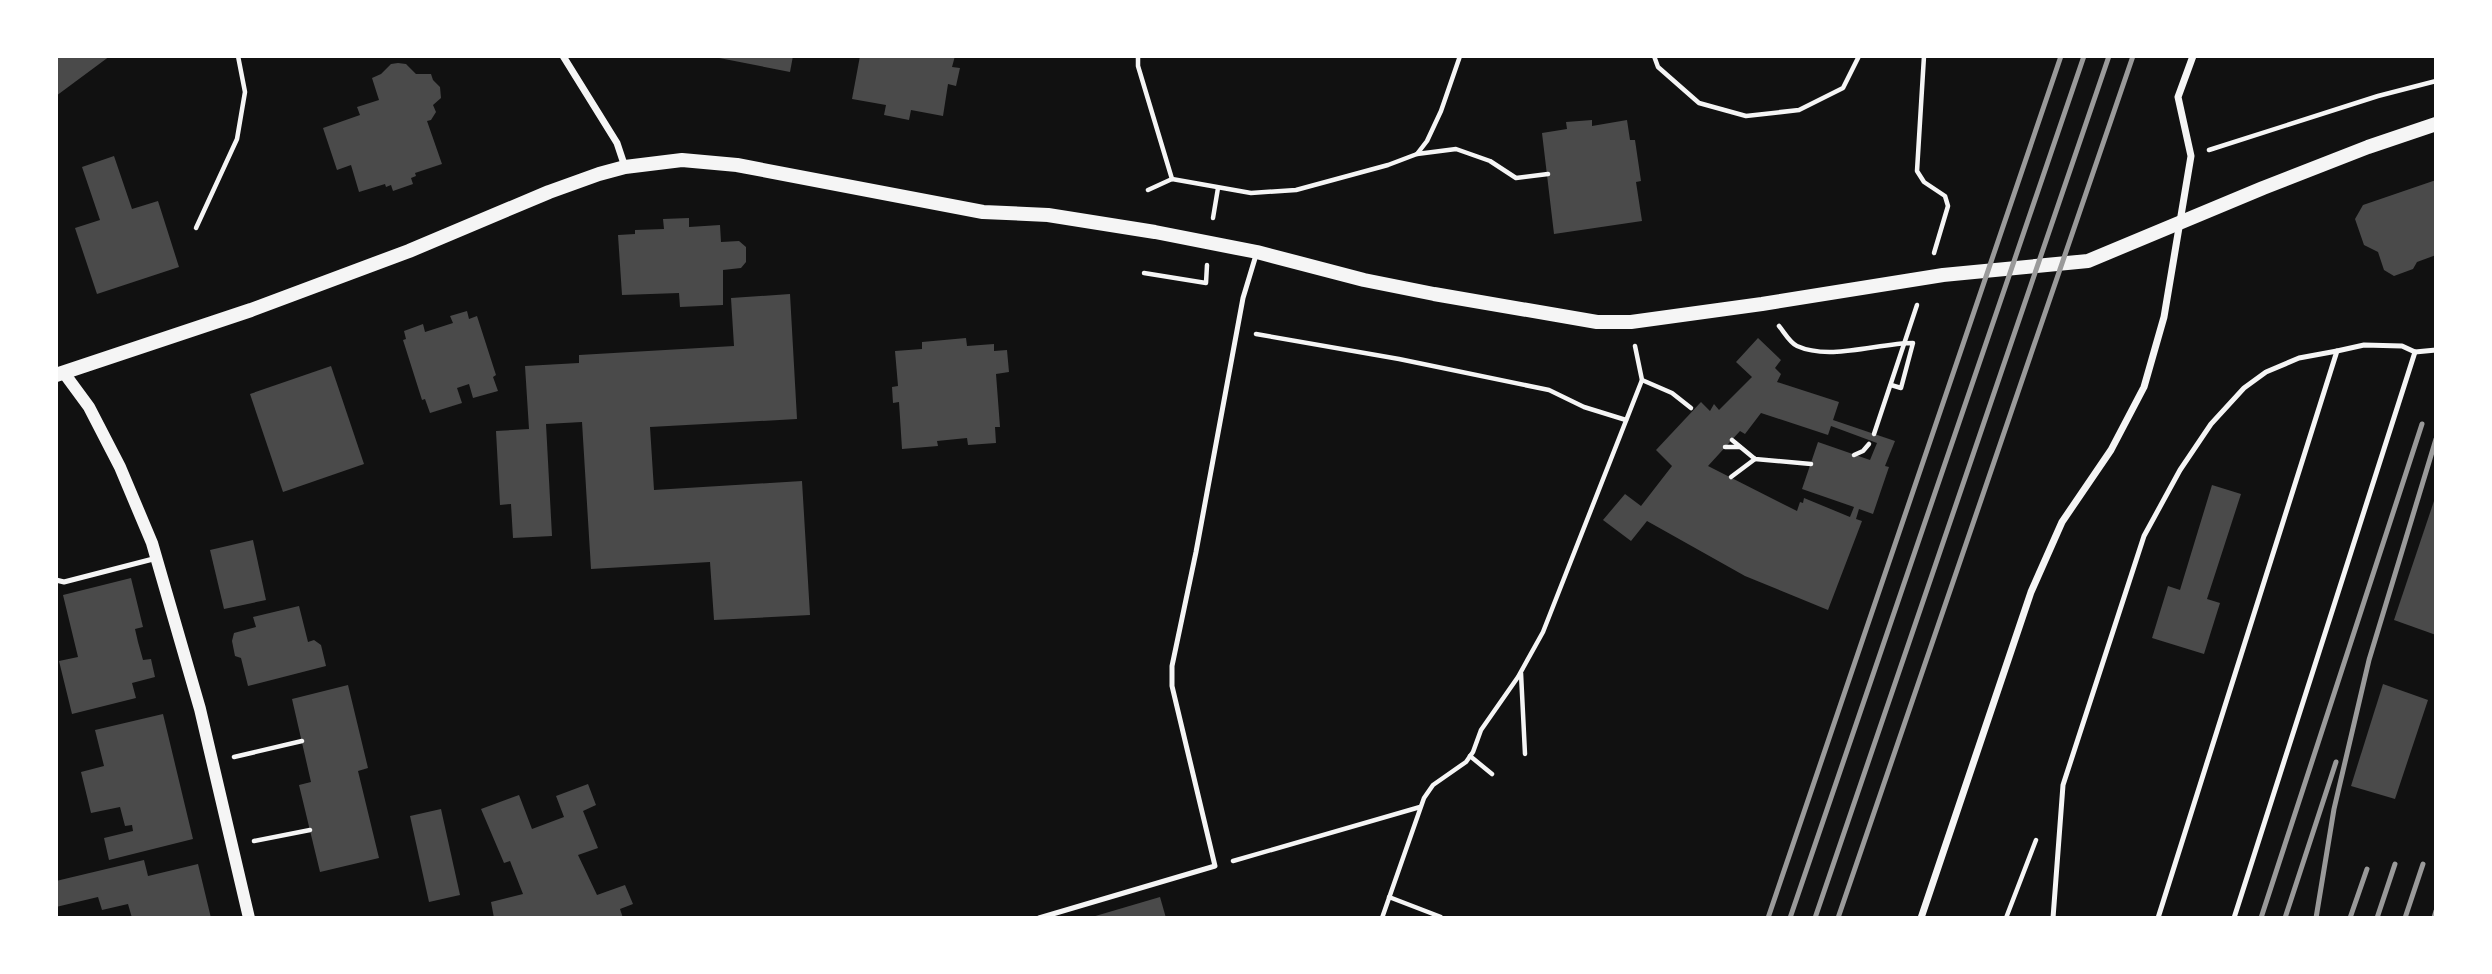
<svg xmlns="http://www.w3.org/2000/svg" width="2492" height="974" font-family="'DM Sans',sans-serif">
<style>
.building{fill:#4a4a4a;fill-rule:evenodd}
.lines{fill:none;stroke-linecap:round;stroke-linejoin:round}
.path{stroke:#f5f5f5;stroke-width:4.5}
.service{stroke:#f5f5f5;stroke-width:5}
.minor{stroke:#f5f5f5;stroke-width:7}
.tertiary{stroke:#f5f5f5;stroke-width:12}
.secondary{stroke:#f5f5f5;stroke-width:14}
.rail{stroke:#9a9a9a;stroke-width:5}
</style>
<rect width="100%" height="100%" fill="#111"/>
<g class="building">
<polygon points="56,56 110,56 56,96"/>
<polygon points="709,56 793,56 790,72"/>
<polygon points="860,56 955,56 952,67 960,68 956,86 948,84 943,116 911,110 909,120 884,115 886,105 852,99"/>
<polygon points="398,63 406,64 416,74 431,74 433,80 440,87 441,98 433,105 436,112 431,120 427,121 442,164 415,173 416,176 411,178 413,184 393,191 391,185 386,187 385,184 359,192 351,165 337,170 323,128 360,115 357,107 379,100 372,78 381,74 391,64"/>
<polygon points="1592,120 1592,126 1627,120 1630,140 1635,140 1641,181 1636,182 1642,221 1554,234 1542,133 1567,129 1566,122"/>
<polygon points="114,156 132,209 158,201 179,267 97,294 75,228 100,220 82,167"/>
<polygon points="2436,180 2436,255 2417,262 2413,269 2394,276 2384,270 2378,252 2364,245 2355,219 2363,205"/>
<polygon points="689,218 689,227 720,225 721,242 739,241 746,247 746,262 741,268 723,270 723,305 680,307 679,293 622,295 618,235 635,234 635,230 664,229 663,219"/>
<polygon points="790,294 797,419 650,427 654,490 802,481 810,615 714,620 710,562 591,569 582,422 546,424 552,536 513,538 511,504 500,505 496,431 529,429 525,366 579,363 579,355 734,346 731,298"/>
<polygon points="467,311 469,319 477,316 496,375 493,377 498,391 473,398 469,384 457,388 462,403 430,413 425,399 422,400 403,340 406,339 404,331 423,324 425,332 453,323 450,316"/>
<polygon points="966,338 967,346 994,344 994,351 1007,350 1009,372 996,374 1000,427 995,427 996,443 968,445 967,438 937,441 938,446 902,449 899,402 893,403 892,387 898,386 895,351 922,349 922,342"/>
<path d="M1758,338l23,22 -6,8 6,6 -4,8 62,20 -6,18 62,21 -10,25 4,1 -16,47 -14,-5 -3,10 6,2 -34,89 -83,-34 -98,-55 -16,20 -28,-21 22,-26 16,12 31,-40 -16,-16 45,-48 9,9 4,-7 5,6 33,-33 -16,-15zM1761,413l67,22 3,-9 46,17 -7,17 -52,-18 -16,47 52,18 -4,10 -46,-19 -1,5 -3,-1 -3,9 -89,-45 32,-35 5,3z"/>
<polygon points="331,366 364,464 283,492 250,394"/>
<polygon points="2212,485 2241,494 2207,599 2220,603 2204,654 2152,638 2168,586 2180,590"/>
<polygon points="2436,495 2436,635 2394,620"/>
<polygon points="253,540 266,600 224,609 210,550"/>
<polygon points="131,578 143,627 135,629 138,642 143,660 151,659 155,677 132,683 136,698 72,714 59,661 78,657 63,595"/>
<polygon points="299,606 308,642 314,640 321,645 326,666 248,686 241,658 235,656 232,641 234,633 256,627 253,617"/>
<polygon points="2383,684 2428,700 2395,799 2351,786"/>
<polygon points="348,685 368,768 358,771 379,858 320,872 299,785 311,782 292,699"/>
<polygon points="163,714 193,839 109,860 104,838 133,831 132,825 125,826 120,807 91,813 81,772 104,766 95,730"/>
<polygon points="588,784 596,805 583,811 598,848 578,855 597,895 625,885 633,904 620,909 623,918 494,918 491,902 523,894 510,861 504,863 481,809 519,795 532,829 564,817 556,796"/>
<polygon points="441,809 460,895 429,902 410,816"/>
<polygon points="144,860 148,876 198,864 211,918 132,918 128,904 102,910 98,897 56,907 56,881"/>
<polygon points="1160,897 1166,918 1092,918 1092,917"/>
</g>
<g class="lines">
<g class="path">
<polyline points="1138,56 1138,66 1172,179"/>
<polyline points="1654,56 1658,67 1699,103 1746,116 1799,110 1843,88 1859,56"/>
<polyline points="1924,56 1917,171 1924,182 1945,196 1948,206 1934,253"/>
<polyline points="2209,150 2378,96 2436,81"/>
<polyline points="1417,154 1456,149 1490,161 1516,178 1548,174"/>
<polyline points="1148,190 1172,179 1251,193 1296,190 1388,165 1417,154 1427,141 1441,111 1460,56"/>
<polyline points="1213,218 1218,188"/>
<polyline points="196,228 237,139 245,92 238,56"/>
<polyline points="1144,273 1206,283 1207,265"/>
<path d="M1779,326c5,6 11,17 18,20 33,15 81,-3 116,-3l-12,45 -10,-3"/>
<polyline points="1256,334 1399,359 1549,390 1584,407 1626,420"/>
<polyline points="1642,380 1672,393 1691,408"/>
<polyline points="1874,434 1917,305"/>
<polyline points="1732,440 1755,459 1811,464"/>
<polyline points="1725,447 1740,447"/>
<polyline points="1854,455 1863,451 1869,444"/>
<polyline points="1731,477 1755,459"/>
<polyline points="1521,673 1525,754"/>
<polyline points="1470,756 1492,774"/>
<polyline points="234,757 302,741"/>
<polyline points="254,841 310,830"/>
<polyline points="1233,861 1420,807"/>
<polyline points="1389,897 1441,917"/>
<polyline points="1382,918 1424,798 1433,785 1466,762 1473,752 1481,730 1518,677 1543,632 1642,380 1635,346"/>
<polyline points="2006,918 2036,840"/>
</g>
<g class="service">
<polyline points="56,580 64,582 157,558"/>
<polyline points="1039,918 1215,866 1172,686 1172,666 1196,552 1243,298 1256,255"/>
<polyline points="2053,918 2063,785 2144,536 2180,470 2211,424 2244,388 2266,372 2299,358 2337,351"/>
<polyline points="2158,918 2337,351 2364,345 2402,346 2415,352 2436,350"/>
<polyline points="2234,918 2415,352"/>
</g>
<g class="minor">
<polyline points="563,56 617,143 625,167"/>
<polyline points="1921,918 2031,592 2062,522 2111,450 2144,387 2164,317 2191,156 2178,97 2193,56"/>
</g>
<polyline class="tertiary" points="64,373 89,407 120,467 152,543 200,709 249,918"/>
<polyline class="secondary" points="56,375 251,310 409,251 549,192 599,174 625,167 682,160 737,165 983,212 1048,215 1155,232 1257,252 1364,280 1434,294 1597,322 1631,322 1762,304 1943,275 2088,261 2263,188 2368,147 2436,124"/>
<g class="rail">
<polyline points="1768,918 2061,56"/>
<polyline points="1790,918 2084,56"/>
<polyline points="1815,918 2109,56"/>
<polyline points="1838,918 2133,56"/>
<polyline points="2261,918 2422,424"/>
<polyline points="2285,918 2336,762"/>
<polyline points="2316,918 2334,809 2369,660 2436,439"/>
<polyline points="2350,918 2367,869"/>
<polyline points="2377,918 2395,864"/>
<polyline points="2405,918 2423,864"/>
<polyline points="2434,918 2436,911"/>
</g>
</g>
<rect width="2492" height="974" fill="none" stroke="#ffffff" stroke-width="116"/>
</svg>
